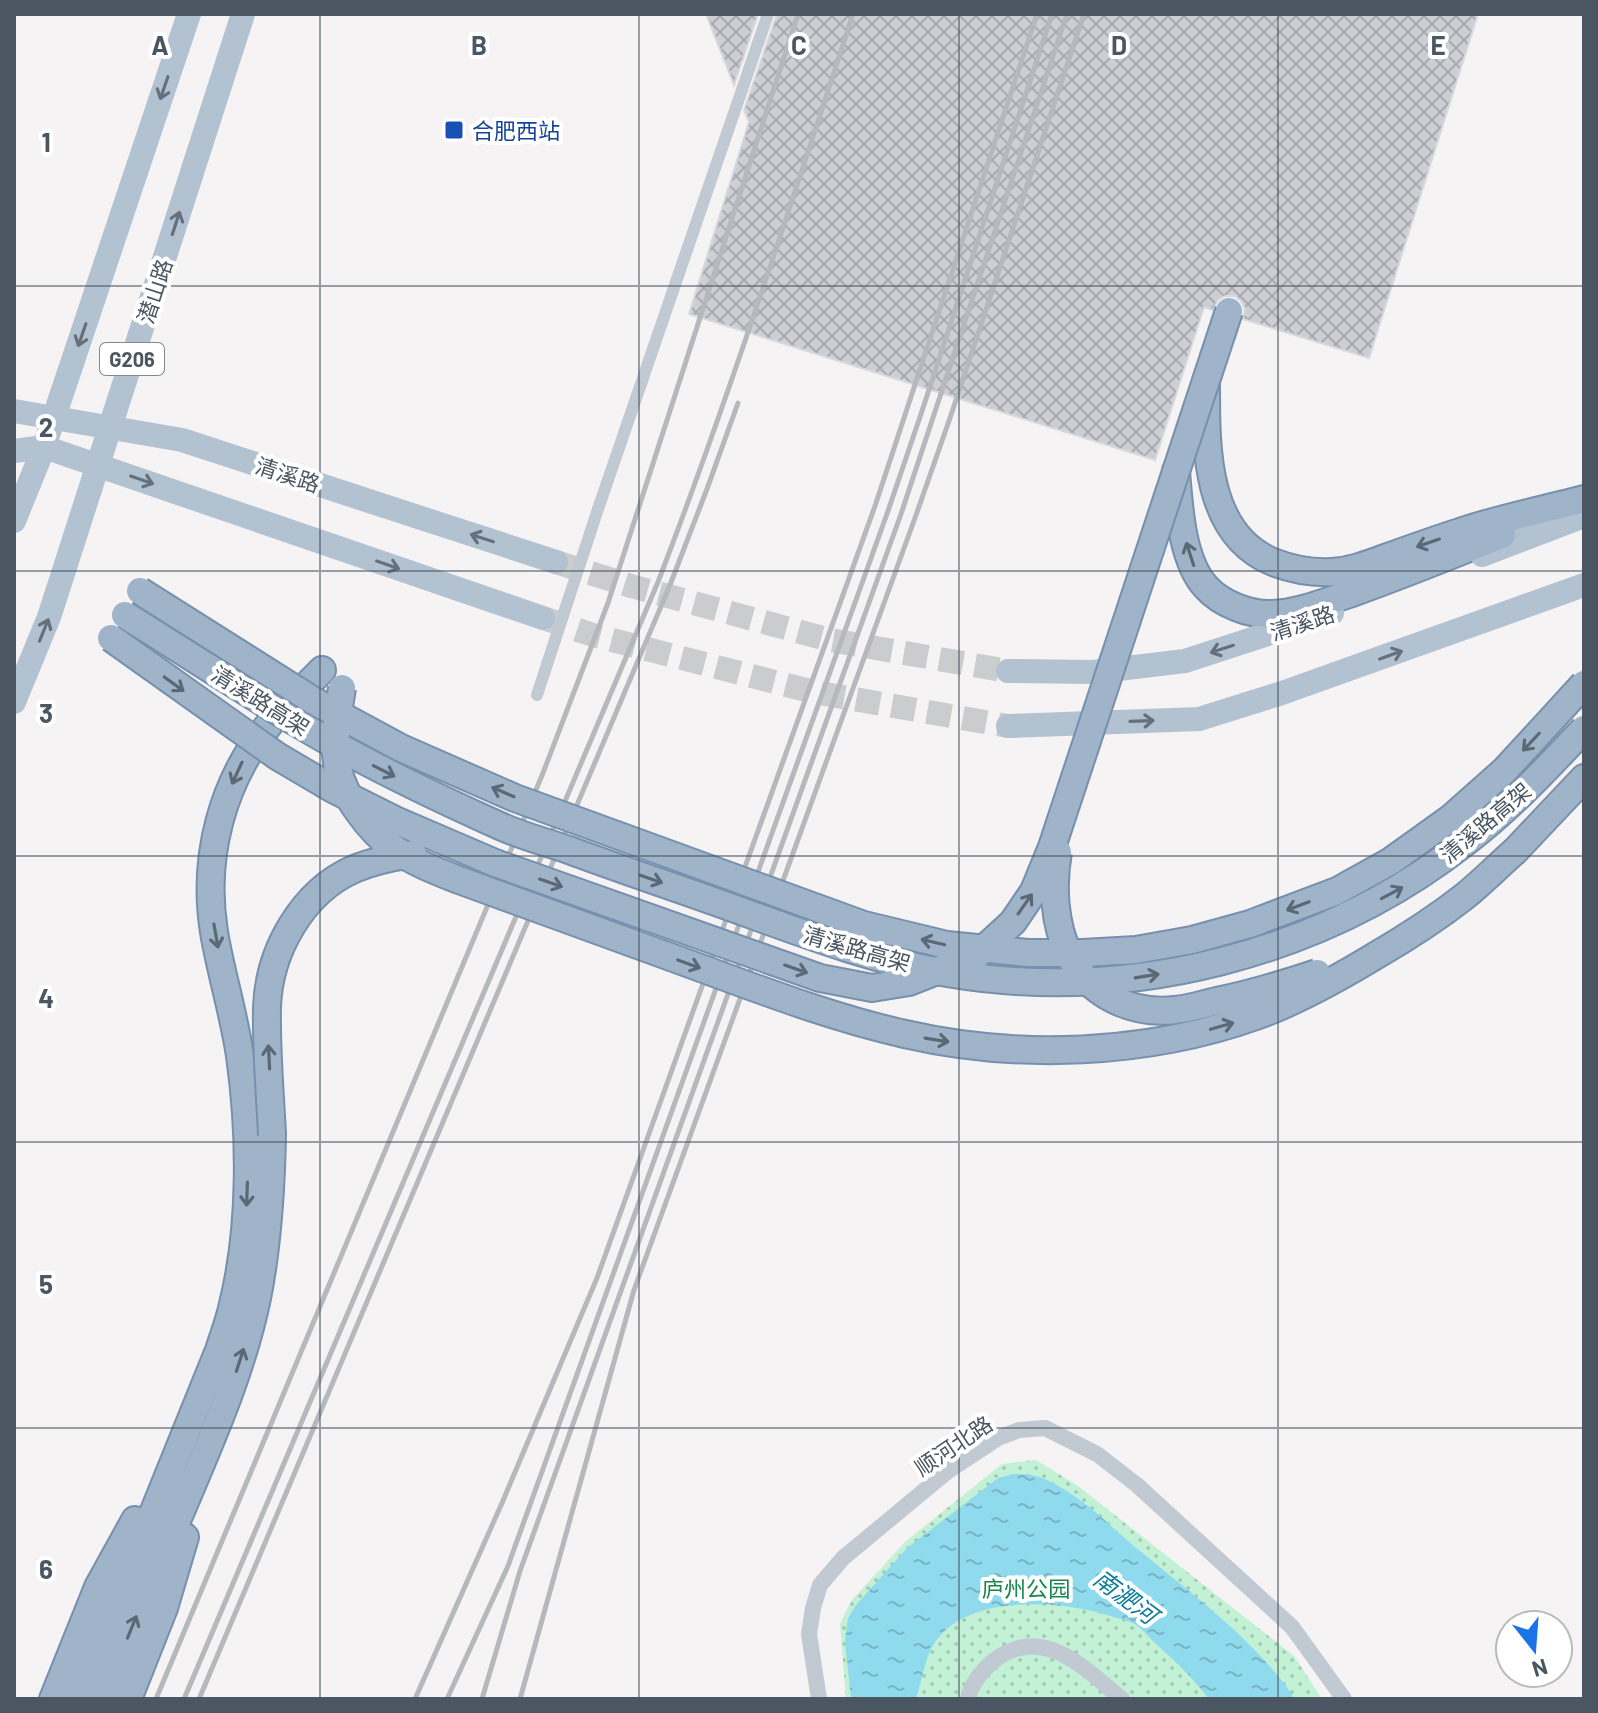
<svg xmlns="http://www.w3.org/2000/svg" width="1598" height="1713" font-family="Barlow,'Noto Sans SC',sans-serif">
<style>
.green{fill:url(#green-dots)}
.water{fill:url(#water-ripples)}
.building{fill:url(#building-cross-hatch);stroke:#d7d9de;stroke-width:2}
.lines{fill:none;stroke-linecap:round;stroke-linejoin:round}
.primary-tunnel{stroke:#caccce;stroke-width:24;stroke-dasharray:24 12;stroke-linecap:butt}
.trunk-casing{stroke:#7690ad;stroke-width:30}
.pedestrian{stroke:#c1cad2;stroke-width:12}
.minor{stroke:#c1cad2;stroke-width:16}
.primary{stroke:#b3c2d1;stroke-width:24}
.trunk{stroke:#9fb4c9;stroke-width:26}
.rail{stroke:#b5b8bd;stroke-width:5}
.trunk-bridge-casing{stroke:#7690ad;stroke-width:30;stroke-linecap:butt}
.pedestrian-bridge{stroke:#c1cad2;stroke-width:12}
.trunk-bridge{stroke:#9fb4c9;stroke-width:26}
.oneway{stroke:#64717d}
.oneway2{stroke:#5b6976}
.grid{fill:none;stroke:#4a5661;stroke-width:2;stroke-opacity:0.55}
.transit-dot{fill:#1a4fb4;stroke:#fff;stroke-width:3}
.labels{text-anchor:middle;dominant-baseline:central;stroke-width:8;stroke-linejoin:round;paint-order:stroke}
.shield{fill:#fff;stroke:#808990;stroke-width:2}
.shield-label{font-size:20px;font-weight:bold;fill:#4a5661}
.transit-label{font-size:22px;fill:#164399;stroke:#fff;text-anchor:start}
.street-label{font-size:22px;fill:#4a5661;stroke:#fff}
.park-label{font-size:22px;fill:#17864f;stroke:#fff}
.water-label{font-size:24px;font-style:italic;fill:#0c7c9b;stroke:#fff}
.grid-label{font-size:26px;text-anchor:middle;font-weight:bold;fill:#4a5661;stroke:#fff;stroke-width:8;stroke-linejoin:round;paint-order:stroke}
</style>
<defs>
<pattern id="green-dots" width="8" height="8" patternUnits="userSpaceOnUse" patternTransform="scale(2)"><rect width="8" height="8" fill="#c3f1d5"/><path d="M2 2h.1M6 6h.1" fill="none" stroke="#a0c6b0" stroke-width="1.8" stroke-linecap="round"/></pattern>
<pattern id="water-ripples" width="26" height="14" patternUnits="userSpaceOnUse" patternTransform="scale(2)"><rect width="26" height="14" fill="#90daee"/><path d="M2 4q2-2 4 0t4 0M15 11q2-2 4 0t4 0" fill="none" stroke="#78b4c4"/></pattern>
<pattern id="building-cross-hatch" width="8" height="8" patternUnits="userSpaceOnUse" patternTransform="scale(2)"><rect width="8" height="8" fill="#cdcfd5"/><path d="M0 0l8 8M0 8l8-8" fill="none" stroke="#a8abb0"/></pattern>
</defs>
<rect width="100%" height="100%" fill="#f5f3f3"/>
<polygon class="green" points="1036,1460 1078,1486 1294,1656 1322,1699 846,1699 840,1624 851,1601 906,1541 1002,1464"/>
<path class="water" d="M1015,1474c11,0 20,1 30,5 34,15 62,44 89,67 54,45 123,95 161,153h-86c-17,-22 -35,-39 -55,-57 -6,-6 -12,-13 -18,-17 -8,-5 -20,-7 -29,-10 -49,-15 -145,-22 -175,32 -7,13 -11,36 -16,52h-65l-6,-58 3,-23 8,-13 51,-57 91,-70z"/>
<g class="building">
<polygon points="706,14 758,14 734,85"/>
<polygon points="777,14 1478,14 1369,358 1243,319 1245,309 1241,301 1235,296 1225,296 1218,300 1213,310 1204,307 1155,460 689,314 749,122 744,110"/>
</g>
<g class="lines">
<g class="primary-tunnel">
<polyline points="556,562 631,586 830,640 1008,671"/>
<polyline points="543,618 596,636 814,692 1008,726"/>
</g>
<g class="trunk-casing">
<g id="trunk">
<path d="M1206,386c0,62 -1,148 67,176 18,7 39,11 59,10 19,-1 36,-8 53,-14 25,-9 50,-18 75,-26 40,-14 83,-22 124,-33"/>
<path d="M1176,471c3,34 5,89 30,116 15,17 44,28 66,27 27,-1 52,-12 77,-20 51,-18 102,-39 153,-59"/>
<polyline points="1515,851 1584,778"/>
<polyline points="53,1699 98,1587 135,1520"/>
<path d="M78,1699l141,-349c5,-15 11,-31 14,-46 19,-77 18,-170 7,-248 -6,-42 -19,-82 -26,-124 -12,-75 8,-152 57,-210 15,-18 34,-34 51,-52"/>
<path d="M102,1699c26,-64 52,-127 80,-190 29,-69 60,-138 75,-211 11,-55 14,-108 15,-163"/>
<polyline points="128,1699 164,1608 185,1537"/>
</g>
</g>
<polyline class="pedestrian" points="598,509 768,14"/>
<g class="minor">
<polyline points="819,1699 809,1634 813,1608 820,1585 843,1558 948,1471 998,1438 1019,1430 1045,1428 1097,1454 1137,1485 1292,1627 1344,1699"/>
<path d="M968,1699c3,-15 12,-26 23,-36 50,-42 93,5 131,36"/>
</g>
<g class="primary">
<polyline points="14,411 182,440 556,562"/>
<polyline points="14,451 44,447 543,618"/>
<polyline points="14,521 44,447 189,14"/>
<polyline points="1482,555 1584,516"/>
<polyline points="1008,671 1093,672 1185,661 1332,613"/>
<polyline points="14,702 49,617 243,14"/>
<polyline points="1008,726 1199,719 1282,693 1584,585"/>
</g>
<use href="#trunk" class="trunk"/>
<g class="rail">
<polyline points="156,1699 543,773 608,603 798,14"/>
<path d="M184,1699l474,-1117c72,-187 133,-378 195,-568"/>
<polyline points="199,1699 670,585 707,489 738,403"/>
<polyline points="415,1699 502,1503 597,1278 875,506 1037,14"/>
<polyline points="447,1699 508,1566 888,511 922,411 1052,14"/>
<polyline points="482,1699 520,1571 901,514 1067,14"/>
<polyline points="520,1699 634,1290 915,518 950,418 1084,14"/>
</g>
<g class="trunk-bridge-casing">
<g id="trunk-bridge">
<polyline points="140,591 314,701 401,748 515,798 864,925 947,945 1028,953 1083,953 1136,950 1192,940 1250,924 1337,891 1391,861 1451,818 1505,770 1584,684"/>
<path d="M125,615c58,36 114,73 172,108 65,39 134,72 203,103 22,10 46,16 69,24 43,16 87,31 130,46 81,28 163,63 248,77 182,31 375,-18 520,-132 43,-33 80,-73 117,-112"/>
<polyline points="111,638 277,756 333,789 395,820 495,863 820,978 872,988 909,982 977,955 1013,922 1034,891 1052,847 1229,311"/>
<path d="M342,688c-4,26 -10,54 -4,80 5,28 32,63 55,80 20,14 43,23 66,32 80,29 159,58 239,87 68,25 136,51 207,67 113,26 242,21 351,-18 42,-15 81,-37 119,-60 31,-18 62,-38 90,-60 17,-14 33,-30 50,-45"/>
<path d="M1058,852c-6,32 -4,73 11,102 19,40 62,61 106,56 14,-1 28,-6 42,-9 34,-7 67,-17 100,-28"/>
<path d="M272,1135c-2,-43 -6,-86 -5,-128 2,-56 35,-115 87,-138 19,-8 39,-12 59,-15"/>
</g>
</g>
<polyline class="pedestrian-bridge" points="537,695 598,509"/>
<use href="#trunk-bridge" class="trunk-bridge"/>
</g>
<defs><path id="oneway-shaft" d="M-6 0H5M1.5-3L5.5 0L1.5 3" fill="none" stroke-width="1.6" stroke-linecap="round" stroke-linejoin="round" transform="scale(2)"/></defs>
<g class="oneway">
<use href="#oneway-shaft" transform="translate(164 88) rotate(109)"/>
<use href="#oneway-shaft" transform="translate(176 223) rotate(-72)"/>
<use href="#oneway-shaft" transform="translate(82 335) rotate(109)"/>
<use href="#oneway-shaft" transform="translate(142 480) rotate(19)"/>
<use href="#oneway-shaft" transform="translate(482 538) rotate(-162)"/>
<use href="#oneway-shaft" transform="translate(388 565) rotate(19)"/>
<use href="#oneway-shaft" transform="translate(44 630) rotate(-68)"/>
<use href="#oneway-shaft" transform="translate(1222 649) rotate(162)"/>
<use href="#oneway-shaft" transform="translate(1391 655) rotate(-20)"/>
<use href="#oneway-shaft" transform="translate(1142 721) rotate(-2)"/>
</g>
<g class="oneway2">
<use href="#oneway-shaft" transform="translate(1428 543) rotate(161)"/>
<use href="#oneway-shaft" transform="translate(1190 554) rotate(-108)"/>
<use href="#oneway-shaft" transform="translate(174 684) rotate(36)"/>
<use href="#oneway-shaft" transform="translate(1531 742) rotate(133)"/>
<use href="#oneway-shaft" transform="translate(384 771) rotate(27)"/>
<use href="#oneway-shaft" transform="translate(237 773) rotate(115)"/>
<use href="#oneway-shaft" transform="translate(503 792) rotate(-157)"/>
<use href="#oneway-shaft" transform="translate(651 879) rotate(19)"/>
<use href="#oneway-shaft" transform="translate(551 883) rotate(19)"/>
<use href="#oneway-shaft" transform="translate(1392 893) rotate(-28)"/>
<use href="#oneway-shaft" transform="translate(1025 904) rotate(-55)"/>
<use href="#oneway-shaft" transform="translate(1298 906) rotate(159)"/>
<use href="#oneway-shaft" transform="translate(216 936) rotate(80)"/>
<use href="#oneway-shaft" transform="translate(933 942) rotate(-167)"/>
<use href="#oneway-shaft" transform="translate(689 964) rotate(20)"/>
<use href="#oneway-shaft" transform="translate(796 969) rotate(19)"/>
<use href="#oneway-shaft" transform="translate(1147 976) rotate(-9)"/>
<use href="#oneway-shaft" transform="translate(1222 1026) rotate(-16)"/>
<use href="#oneway-shaft" transform="translate(937 1040) rotate(9)"/>
<use href="#oneway-shaft" transform="translate(269 1057) rotate(-93)"/>
<use href="#oneway-shaft" transform="translate(247 1194) rotate(92)"/>
<use href="#oneway-shaft" transform="translate(240 1360) rotate(-72)"/>
<use href="#oneway-shaft" transform="translate(132 1627) rotate(-68)"/>
</g>
<path class="grid" d="M320,14v1685M639,14v1685M959,14v1685M1278,14v1685M14,286h1570M14,571h1570M14,856h1570M14,1142h1570M14,1428h1570"/>
<rect class="transit-dot" x="444" y="120" width="20" height="20" rx="4"/>
<g class="labels">
<rect class="shield" x="100" y="343" width="64" height="32" rx="6"/>
<g class="shield-label">
<text x="132" y="359">G206</text>
</g>
<g class="transit-label">
<text x="472" y="130">合肥西站</text>
</g>
<g class="street-label">
<text transform="translate(154 291) rotate(-72)">潜山路</text>
<text transform="translate(288 474) rotate(18)">清溪路</text>
<text transform="translate(1302 622) rotate(-18)">清溪路</text>
<text transform="translate(261 700) rotate(32)">清溪路高架</text>
<text transform="translate(1485 822) rotate(-40)">清溪路高架</text>
<text transform="translate(857 948) rotate(16)">清溪路高架</text>
<text transform="translate(953 1445) rotate(-34)">顺河北路</text>
</g>
<g class="park-label">
<text x="1026" y="1588">庐州公园</text>
</g>
<g class="water-label">
<text transform="translate(1126 1596) rotate(37)">南淝河</text>
</g>
</g>
<g class="grid-label">
<text x="160" y="55">A</text>
<text x="479" y="55">B</text>
<text x="799" y="55">C</text>
<text x="1119" y="55">D</text>
<text x="1438" y="55">E</text>
<text x="46" y="152">1</text>
<text x="46" y="437">2</text>
<text x="46" y="723">3</text>
<text x="46" y="1008">4</text>
<text x="46" y="1294">5</text>
<text x="46" y="1579">6</text>
</g>
<rect width="1598" height="1713" fill="none" stroke="#4a5661" stroke-width="32"/>
<g transform="translate(1534 1649) rotate(163)"><circle r="38" fill="#ffffff" stroke="#b7bbc0" stroke-width="2"/>
<path d="M0-6L14 30L0 20L-14 30Z" fill="#1a73e8"/>
<text y="-12" font-size="22" font-weight="bold" text-anchor="middle" fill="#4a5661">N</text>
</g>
</svg>
